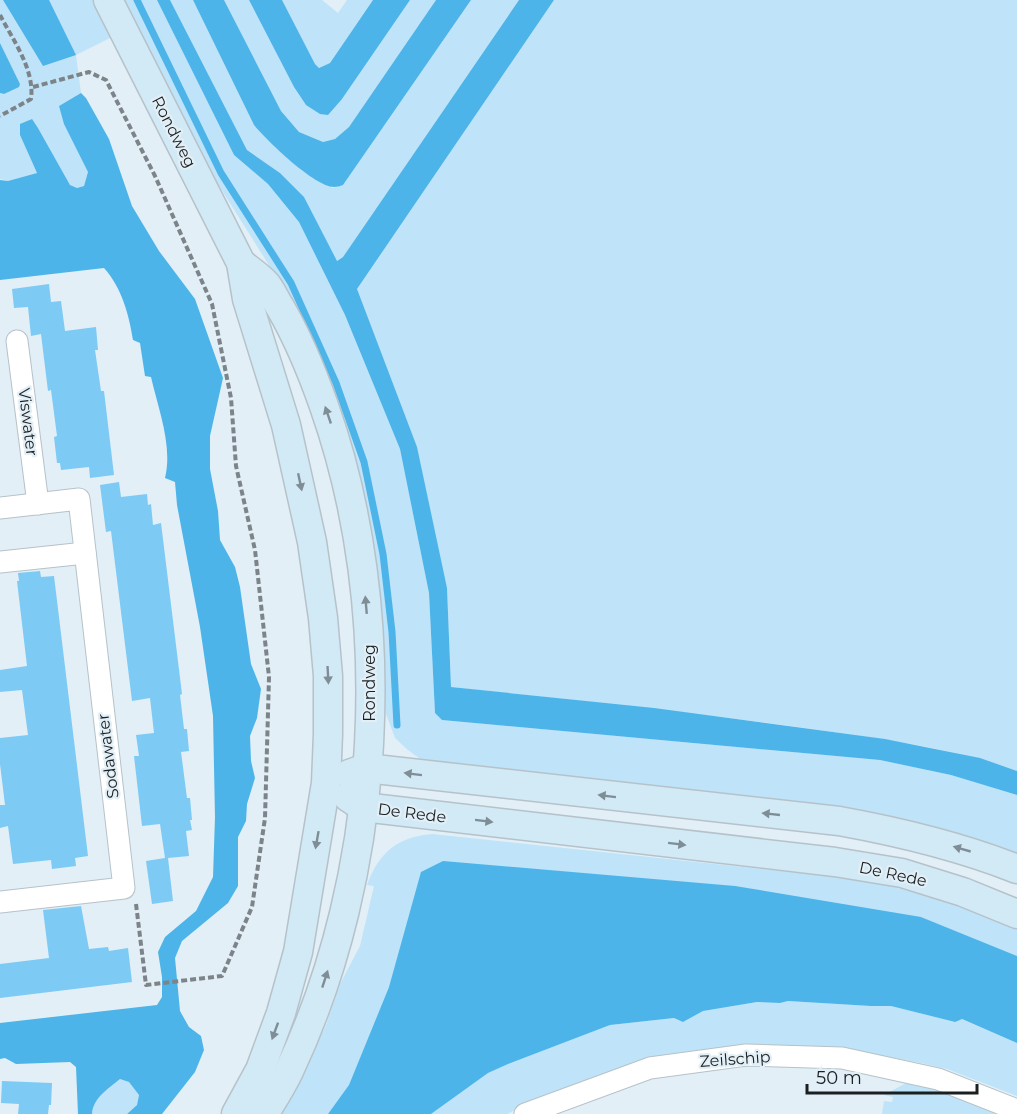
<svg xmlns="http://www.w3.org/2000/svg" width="1017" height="1114" font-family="Montserrat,sans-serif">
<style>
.green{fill:#bfe3f8}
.water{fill:#4cb4e8}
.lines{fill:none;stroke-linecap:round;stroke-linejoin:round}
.stream{stroke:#4cb4e8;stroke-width:7}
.building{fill:#7dcaf5}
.street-casing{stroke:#b6c2c9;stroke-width:23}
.secondary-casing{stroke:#b6c2c9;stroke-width:31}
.path{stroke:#7c8489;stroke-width:4;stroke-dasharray:6 3;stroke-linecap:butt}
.street{stroke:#fff;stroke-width:21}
.secondary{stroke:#d2e9f6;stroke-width:28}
.oneway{fill:#7f8e96}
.labels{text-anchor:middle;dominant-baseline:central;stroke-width:4.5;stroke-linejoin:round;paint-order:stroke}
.street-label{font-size:16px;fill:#1a1f21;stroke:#e2eff6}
</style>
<rect width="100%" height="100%" fill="#e2eff6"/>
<g class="green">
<polygon points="0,0 3,0 43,66 49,0 98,0 116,35 76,55 81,93 59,106 88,172 84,186 77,188 70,185 38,128 31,119 20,135 37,173 8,181 0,179 0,93 4,94 20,84 0,43"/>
<path d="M122,0h35l77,155 34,29 31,38 46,93 55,134 29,144 6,120 7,7 438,40 71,15 66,20v60c-59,-22 -119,-37 -181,-49l-392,-38 -21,-7 -15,-11 -13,-12 -9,-24 -8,-140 -35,-144 -71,-160 -63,-100z"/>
<path d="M170,0h23l61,125c22,27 49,45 79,63l10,-3 128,-185h48l-176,257 -7,4 -32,-64 -24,-24 -33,-23z"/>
<polygon points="224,0 249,0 294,87 306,105 342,99 410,0 436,0 349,127 335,139 323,142 299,132 281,111"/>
<polygon points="282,0 322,0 338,13 347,0 373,0 330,63 319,68 315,64"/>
<path d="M554,0h463v771c-73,-26 -151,-34 -227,-45 -113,-15 -226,-27 -339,-39l-4,-99 -90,-299z"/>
<path d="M432,834l424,45 34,7 67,18 60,24v28l-96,-39 -532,70 -40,99 -21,28h-55l42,-67 11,-22 15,-43 19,-36 14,-60 -7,-1c12,-33 31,-48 65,-51z"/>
<polygon points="788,1001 871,1006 891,1006 954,1022 961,1019 1017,1043 1017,1096 947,1069 921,1063 873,1054 770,1049 528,1104 507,1114 431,1114 488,1073 508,1064 610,1025 674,1018 683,1022 703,1011 757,1002 780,1003"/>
<path d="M120,1079l9,3 10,13 -2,10 -10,9h-35c1,-16 16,-25 28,-35z"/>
<polygon points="908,1082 939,1090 1003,1114 882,1114 884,1101 892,1102 893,1097 884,1095"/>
</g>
<g class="water">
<polygon points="3,0 49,0 76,55 43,66"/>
<polygon points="157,0 170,0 247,150 280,173 304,197 337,261 343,257 519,0 554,0 357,289 417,447 447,588 451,687 654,708 885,739 980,758 1017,771 1017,795 951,775 880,760 442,720 435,713 429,593 400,449 345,315 299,222 268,184 234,155"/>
<path d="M193,0h31l57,111 18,21 24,10 12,-3 14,-12 87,-127h35l-128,185c-3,1 -6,2 -9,2 -19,0 -68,-47 -80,-62z"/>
<polygon points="249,0 282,0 315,64 319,68 330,63 373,0 410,0 342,99 328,115 320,114 306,105 294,87"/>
<polygon points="0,43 20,84 19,87 4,94 0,93"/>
<path d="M81,93l5,5 23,41 23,67 27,45 36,48 28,79 -13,58v33l8,42 2,29 15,27 5,20 11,77 10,25 -4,29 -7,18 1,25 4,17 -8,26 -1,17 -8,16v49l-10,17 -46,38 -7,17 5,53 9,16 12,9 3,14 -9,22 -33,42h-35l10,-9 2,-10 -10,-13 -9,-3c-12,10 -27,19 -28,35h-14l-2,-47 -6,-5 -54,2 -11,-6 -5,1v-36l157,-18 5,-8v-20l-4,-25 7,-15 31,-26 17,-34 2,-60 -2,-101 -13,-89 -23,-122 -2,-23 -10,-4c8,-32 -7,-70 -14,-101l-6,-1 -5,-33 -7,-3c-4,-25 -11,-52 -29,-72l-104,12v-100l8,1 29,-8 -17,-38v-11l12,-5 6,9 32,57 7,3 7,-2 4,-14 -24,-48 -5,-18z"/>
<polygon points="443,861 735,886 921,917 1017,956 1017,1043 962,1019 955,1022 891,1006 871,1006 788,1001 780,1003 757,1002 703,1011 683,1022 674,1018 610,1025 508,1064 488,1073 431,1114 328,1114 349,1085 389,987 421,872"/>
</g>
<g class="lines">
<polyline class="stream" points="137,0 221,173 291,283 336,383 364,462 383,554 392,632 397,725"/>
</g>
<g class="building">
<polygon points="49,284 51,302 61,301 65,331 96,327 98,350 95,350 101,391 104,391 114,475 90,478 89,467 61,470 60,463 57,463 54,437 57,436 51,390 48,391 41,334 31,336 28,307 14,308 12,289"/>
<polygon points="119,482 121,497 147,494 148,505 151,504 153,525 161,523 182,694 180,695 184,729 187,729 189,751 181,752 187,798 190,798 192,820 190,820 192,830 186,831 189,856 168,858 173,901 152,904 146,861 165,858 160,824 142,826 134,756 139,756 136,735 154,733 150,698 132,701 111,531 106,532 100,485"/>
<polygon points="40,571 41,577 54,576 88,856 75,858 76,866 52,869 51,860 13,864 8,826 0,828 0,805 5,805 0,764 0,738 28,735 22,690 0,692 0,670 27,666 17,581 19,581 18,573"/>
<polygon points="81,906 89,949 108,947 109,951 128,948 132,982 0,998 0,964 49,958 43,910"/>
<polygon points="2,1081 52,1083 51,1105 49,1105 48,1114 18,1114 19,1104 1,1103"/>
</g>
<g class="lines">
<g class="street-casing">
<g id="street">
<polyline points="17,341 38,504"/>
<polyline points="0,508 79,499 124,888 0,902"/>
<polyline points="0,562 85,553"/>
<polyline points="525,1114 650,1068 746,1055 842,1058 938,1079 1017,1110"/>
</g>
</g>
<g class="secondary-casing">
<g id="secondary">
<polyline points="108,0 241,263 247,299 286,425 312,542 323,618 328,676 328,734 326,783 298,952 281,1013 260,1070 236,1114"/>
<path d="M241,263c8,7 18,13 25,21 5,6 9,15 14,23 18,31 32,65 44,99 73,207 59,466 -35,665 -7,15 -16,29 -25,43"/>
<path d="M349,774l17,-6 473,53c61,11 120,25 178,48"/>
<polyline points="348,797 363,807 835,862 902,873 963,892 1017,914"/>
</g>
</g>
<g class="path">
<path d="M0,15c13,25 35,55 31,84l-31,17"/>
<polyline points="33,87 89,72 106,80 155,176 212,304 231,398 236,466 255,550 269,677 265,818 252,907 222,976 146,985 136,904"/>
</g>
<use href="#street" class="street"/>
<use href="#secondary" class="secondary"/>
</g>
<defs><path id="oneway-solid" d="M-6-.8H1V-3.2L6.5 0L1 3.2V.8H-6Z" transform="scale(1.5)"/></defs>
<g class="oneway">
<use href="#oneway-solid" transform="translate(328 415) rotate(-109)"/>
<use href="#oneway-solid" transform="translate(300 482) rotate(78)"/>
<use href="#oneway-solid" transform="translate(366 605) rotate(-95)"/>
<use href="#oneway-solid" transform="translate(328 675) rotate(87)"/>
<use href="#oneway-solid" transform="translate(413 774) rotate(-173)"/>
<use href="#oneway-solid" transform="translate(607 796) rotate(-173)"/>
<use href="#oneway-solid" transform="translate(771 814) rotate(-174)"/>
<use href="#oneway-solid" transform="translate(484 821) rotate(7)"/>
<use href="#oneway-solid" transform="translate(317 840) rotate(100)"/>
<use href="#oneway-solid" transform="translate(677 844) rotate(7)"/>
<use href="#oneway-solid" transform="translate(962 849) rotate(-164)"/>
<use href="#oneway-solid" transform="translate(325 979) rotate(-72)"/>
<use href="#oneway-solid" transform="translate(275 1031) rotate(110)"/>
</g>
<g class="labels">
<g class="street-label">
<text transform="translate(174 132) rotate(63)">Rondweg</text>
<text transform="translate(28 422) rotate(83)">Viswater</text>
<text transform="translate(369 683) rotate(-90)">Rondweg</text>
<text transform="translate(108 756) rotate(-97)">Sodawater</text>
<text transform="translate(412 813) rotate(7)">De Rede</text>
<text transform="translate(893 874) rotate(12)">De Rede</text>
<text transform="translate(735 1059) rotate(-4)">Zeilschip</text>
</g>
</g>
<path d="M807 1084v9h170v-9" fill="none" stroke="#1a1f21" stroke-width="3"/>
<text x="816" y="1084" font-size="18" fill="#1a1f21" stroke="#e2eff6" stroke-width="4.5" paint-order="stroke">50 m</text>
</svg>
